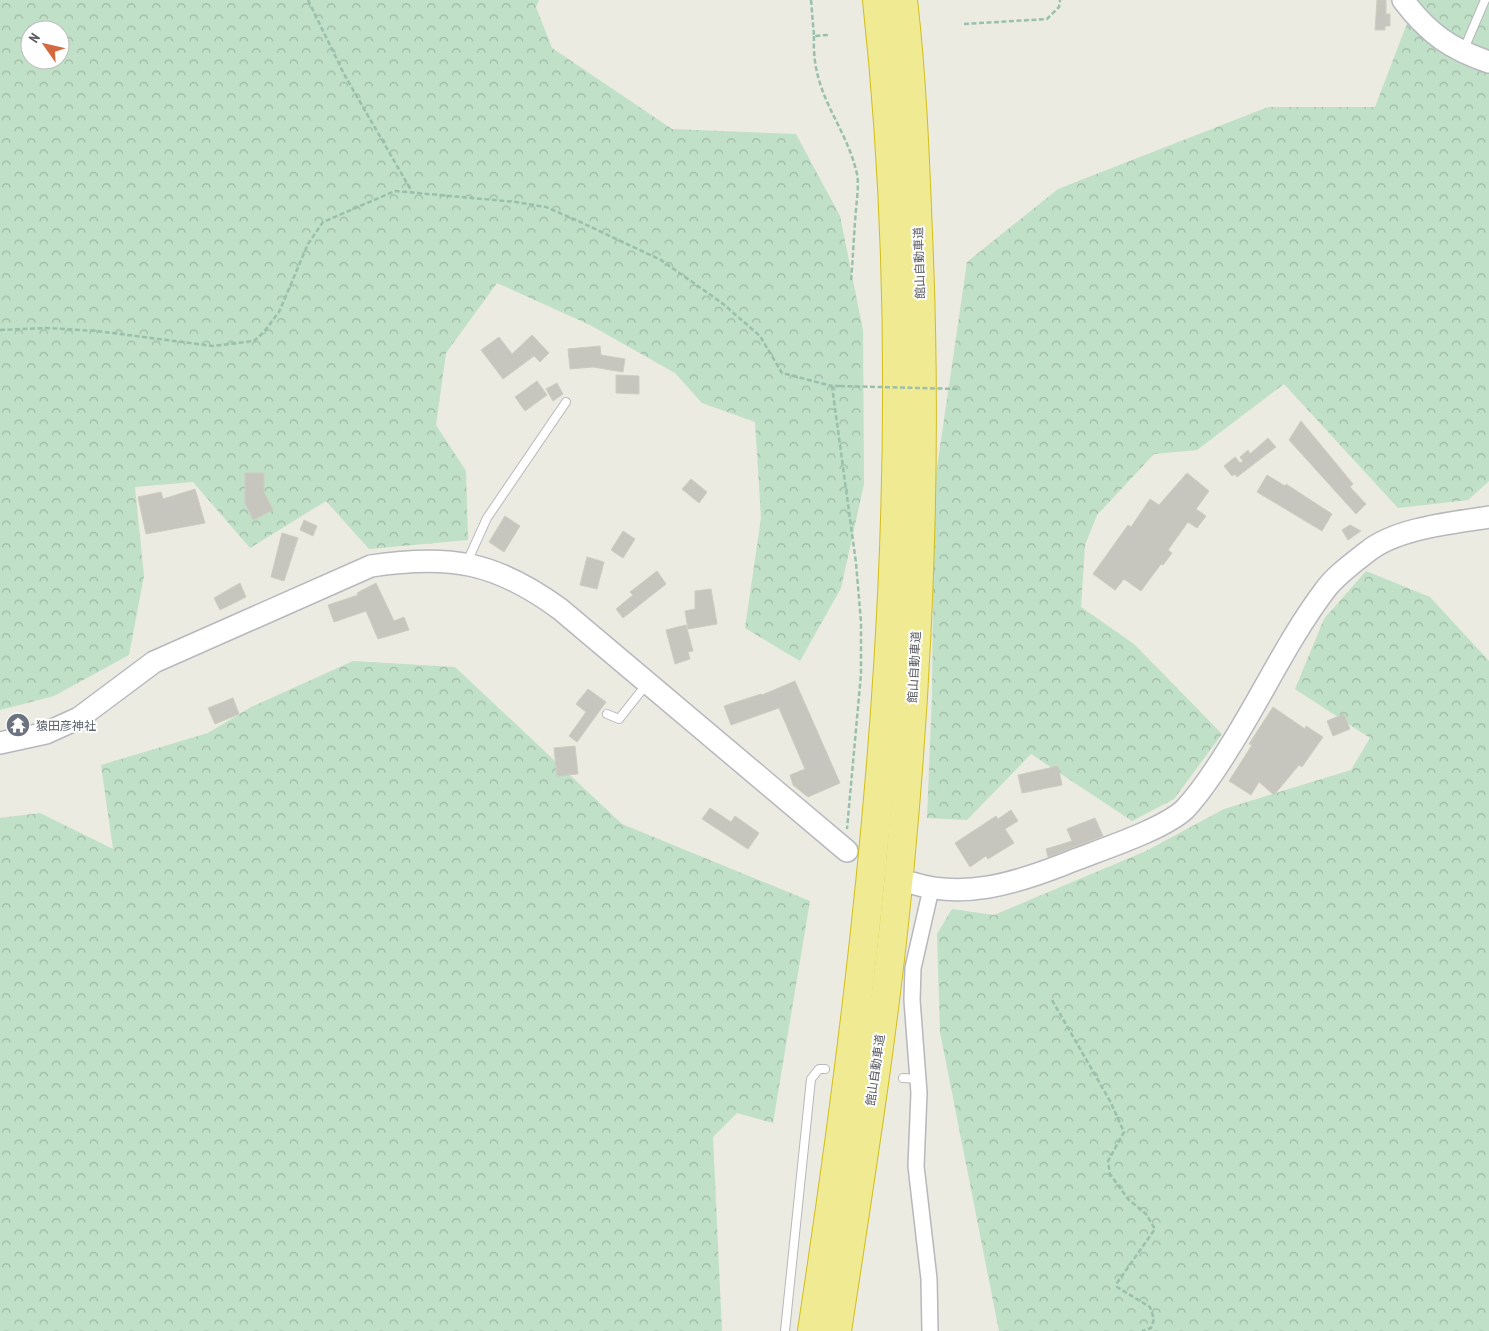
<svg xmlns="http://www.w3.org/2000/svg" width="1489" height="1331" font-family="'PT Sans Narrow','Noto Sans JP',sans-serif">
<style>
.forest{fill:url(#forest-crowns);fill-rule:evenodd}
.building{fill:#c6c5be;stroke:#cecdc0}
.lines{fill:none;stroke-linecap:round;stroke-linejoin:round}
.lane-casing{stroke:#b7b7bc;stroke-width:10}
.street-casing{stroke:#b7b7bc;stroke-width:18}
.secondary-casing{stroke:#b7b8be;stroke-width:24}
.highway-casing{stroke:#d2be1a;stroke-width:30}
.path{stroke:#9ac0ad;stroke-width:2.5;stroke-dasharray:5 2.5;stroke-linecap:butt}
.lane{stroke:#fff;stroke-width:8}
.street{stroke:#fff;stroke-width:15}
.secondary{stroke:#fff;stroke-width:21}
.highway{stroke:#f0eb93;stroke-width:28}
.path-bridge{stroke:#9ac0ad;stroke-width:2.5;stroke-dasharray:5 2.5;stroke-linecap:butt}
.labels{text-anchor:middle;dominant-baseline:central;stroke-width:4;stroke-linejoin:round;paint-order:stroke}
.street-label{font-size:12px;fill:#5a5b60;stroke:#fff}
.worship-label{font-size:12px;fill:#5b616d;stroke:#fff;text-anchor:start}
</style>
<defs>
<pattern id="forest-crowns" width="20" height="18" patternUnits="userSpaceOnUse" patternTransform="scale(1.25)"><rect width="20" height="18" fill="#c0e0c7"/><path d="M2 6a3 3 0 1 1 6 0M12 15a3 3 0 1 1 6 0" fill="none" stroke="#9fb9a5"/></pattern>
</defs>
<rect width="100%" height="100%" fill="#ebebe1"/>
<g class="forest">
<path d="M0,0h539l-3,7 16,41 120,81 124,5 44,82 23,114 1,154 -23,104 -41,73 -55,-33 16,-110 -6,-96 -53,-19 -27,-30 -85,-48 -93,-42 -51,70 -10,72 30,46 2,69 -99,9 -43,-48 -76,47 -57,-66 -58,5 9,89 -15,79 -75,41 -54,14zM30,30h30v30h-30z"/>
<polygon points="1416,0 1489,0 1489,481 1468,500 1398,508 1284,384 1197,450 1154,454 1097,515 1085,545 1081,607 1134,644 1222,734 1174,799 1132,821 1031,754 967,820 927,818 932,697 934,488 967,262 1058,189 1268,107 1375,107"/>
<polygon points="1366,571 1430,597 1489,661 1489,1331 999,1331 940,1032 937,934 952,909 994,915 1146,851 1224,809 1351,770 1370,738 1295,689 1324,619"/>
<polygon points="353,661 455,667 622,824 810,901 773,1123 737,1113 713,1137 722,1331 0,1331 0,818 40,813 113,849 101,765 208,733 251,707"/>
</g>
<g class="building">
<polygon points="1377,0 1386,0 1386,14 1390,14 1390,26 1385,26 1385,30 1375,30"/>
<polygon points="532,335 549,353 540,362 534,356 503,379 481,350 499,337 512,354"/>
<polygon points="600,346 601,355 625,359 623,372 593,367 570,369 568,349"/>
<polygon points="616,375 639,376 639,394 616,393"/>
<polygon points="537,381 547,395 525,411 515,397"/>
<polygon points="557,383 563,394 553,401 546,389"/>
<polygon points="1301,421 1353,484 1350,487 1366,504 1356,514 1289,440"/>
<polygon points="1268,438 1276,447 1237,477 1235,474 1232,476 1224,466 1235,457 1240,463 1243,461 1240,457 1248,450 1250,454"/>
<polygon points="245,473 264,473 264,492 273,510 253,520 245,503"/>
<polygon points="1187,473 1209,491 1196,509 1206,516 1197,528 1188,522 1168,550 1172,553 1163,565 1161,564 1141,591 1124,579 1115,590 1093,574 1128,525 1131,527 1150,499 1159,505"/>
<polygon points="1267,475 1285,486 1286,484 1332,514 1322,531 1257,492"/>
<polygon points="691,479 707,492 699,503 682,489"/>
<polygon points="195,489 205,523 146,534 138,497 161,492 163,499"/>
<polygon points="505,516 520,526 504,552 489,542"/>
<polygon points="304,520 317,526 313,536 300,530"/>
<polygon points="1350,525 1361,531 1348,540 1342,530"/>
<polygon points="623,531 635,539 623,558 611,550"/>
<polygon points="282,533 298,538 284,581 271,577"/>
<polygon points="587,557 604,562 597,589 580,585"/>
<polygon points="657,571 666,584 623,618 616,609 633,595 630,592"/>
<polygon points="240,583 246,597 220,610 214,598"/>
<polygon points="376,583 394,621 404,617 409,630 378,639 366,611 334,622 328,605 358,595 357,593"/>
<polygon points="711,589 717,624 688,629 685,611 695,609 695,591"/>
<polygon points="686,625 693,651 688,652 690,659 675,664 666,630"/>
<polygon points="795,681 840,783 808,797 793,785 790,775 805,769 779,708 731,725 724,706 761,694 762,695"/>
<polygon points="588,689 606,702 577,742 569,736 586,712 576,704"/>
<polygon points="233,698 239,714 215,724 208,708"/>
<polygon points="1273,707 1305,729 1306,726 1323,737 1302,767 1299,765 1274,795 1259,782 1251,795 1229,781 1252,745 1249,744"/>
<polygon points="1344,714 1350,729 1333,736 1327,721"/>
<polygon points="575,746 578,774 557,776 554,748"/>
<polygon points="1058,766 1062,785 1022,793 1018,775"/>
<polygon points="710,808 731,822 735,816 759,833 748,849 702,819"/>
<polygon points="1011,810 1018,821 1005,829 1014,843 988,859 986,856 970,867 955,843 996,816 998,819"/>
<polygon points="1095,818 1103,836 1048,857 1046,849 1072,841 1067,829"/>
</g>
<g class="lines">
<g class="lane-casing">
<g id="lane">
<polyline points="1464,49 1485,0"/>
<polyline points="467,562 487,518 566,402"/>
<polyline points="607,714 619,719 646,685"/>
<polyline points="903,1078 918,1079"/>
<polyline points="785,1331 811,1079 819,1069 825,1069"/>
</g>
</g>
<g class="street-casing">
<polyline id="street" points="930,1331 929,1279 916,1166 919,1093 912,1000 913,968 931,889"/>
</g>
<g class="secondary-casing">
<g id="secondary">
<path d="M1403,0c25,33 47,49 86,62"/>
<path d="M0,743l46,-10 33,-15 75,-56 217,-96c79,-12 125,-4 189,43l287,242"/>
<path d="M912,883c51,16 101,1 150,-18 31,-13 100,-34 123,-56 17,-18 31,-40 44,-61 33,-52 59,-109 96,-158 10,-14 28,-27 42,-38 29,-24 85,-29 122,-35"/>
</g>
</g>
<g class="highway-casing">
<g id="highway">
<path d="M812,1331c67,-442 114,-884 65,-1331"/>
<path d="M837,1331c24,-159 50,-319 64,-479 19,-205 26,-412 17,-618 -3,-78 -6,-156 -15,-234"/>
</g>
</g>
<g class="path">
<polyline points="308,0 344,74 412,192"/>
<polyline points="811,0 814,36 828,35"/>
<polyline points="964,24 1047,19 1059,7 1060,0"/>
<path d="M814,36c-3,60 31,86 43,138 2,11 0,24 -1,35 -2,24 -3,48 -5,72"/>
<polyline points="0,330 47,328 97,331 213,346 254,341 264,332 279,312 308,244 323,222 395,191 516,202 546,207 576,220 661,260 722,303 760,336 782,373 832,386"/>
<polyline points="840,386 832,386 856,563 861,622 861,674 847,829"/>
<polyline points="1052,1000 1110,1101 1124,1132 1108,1161 1110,1174 1128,1199 1146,1214 1155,1229 1117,1283 1117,1287 1150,1307 1154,1319 1151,1328 1142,1331"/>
</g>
<use href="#lane" class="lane"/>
<use href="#street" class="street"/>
<use href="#secondary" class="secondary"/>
<use href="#highway" class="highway"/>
<polyline class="path-bridge" points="840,386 959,389"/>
</g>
<defs>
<g id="temple-disc" transform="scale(1.25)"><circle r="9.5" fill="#6b7280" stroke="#fff"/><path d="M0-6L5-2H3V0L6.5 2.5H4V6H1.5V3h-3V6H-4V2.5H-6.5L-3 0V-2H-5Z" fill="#fff"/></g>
</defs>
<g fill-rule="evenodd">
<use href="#temple-disc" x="18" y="725"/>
</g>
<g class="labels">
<g class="street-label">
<text transform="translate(919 263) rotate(-92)">館山自動車道</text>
<text transform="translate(914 667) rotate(-87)">館山自動車道</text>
<text transform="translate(875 1070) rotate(-82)">館山自動車道</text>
</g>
<g class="worship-label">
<text x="36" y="725">猿田彦神社</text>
</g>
</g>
<g transform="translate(45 45) rotate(304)"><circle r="24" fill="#ffffff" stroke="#bdbdbf"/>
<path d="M0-4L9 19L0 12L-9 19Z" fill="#d4683e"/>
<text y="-8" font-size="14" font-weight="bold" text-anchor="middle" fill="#5a5b60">N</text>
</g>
</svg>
